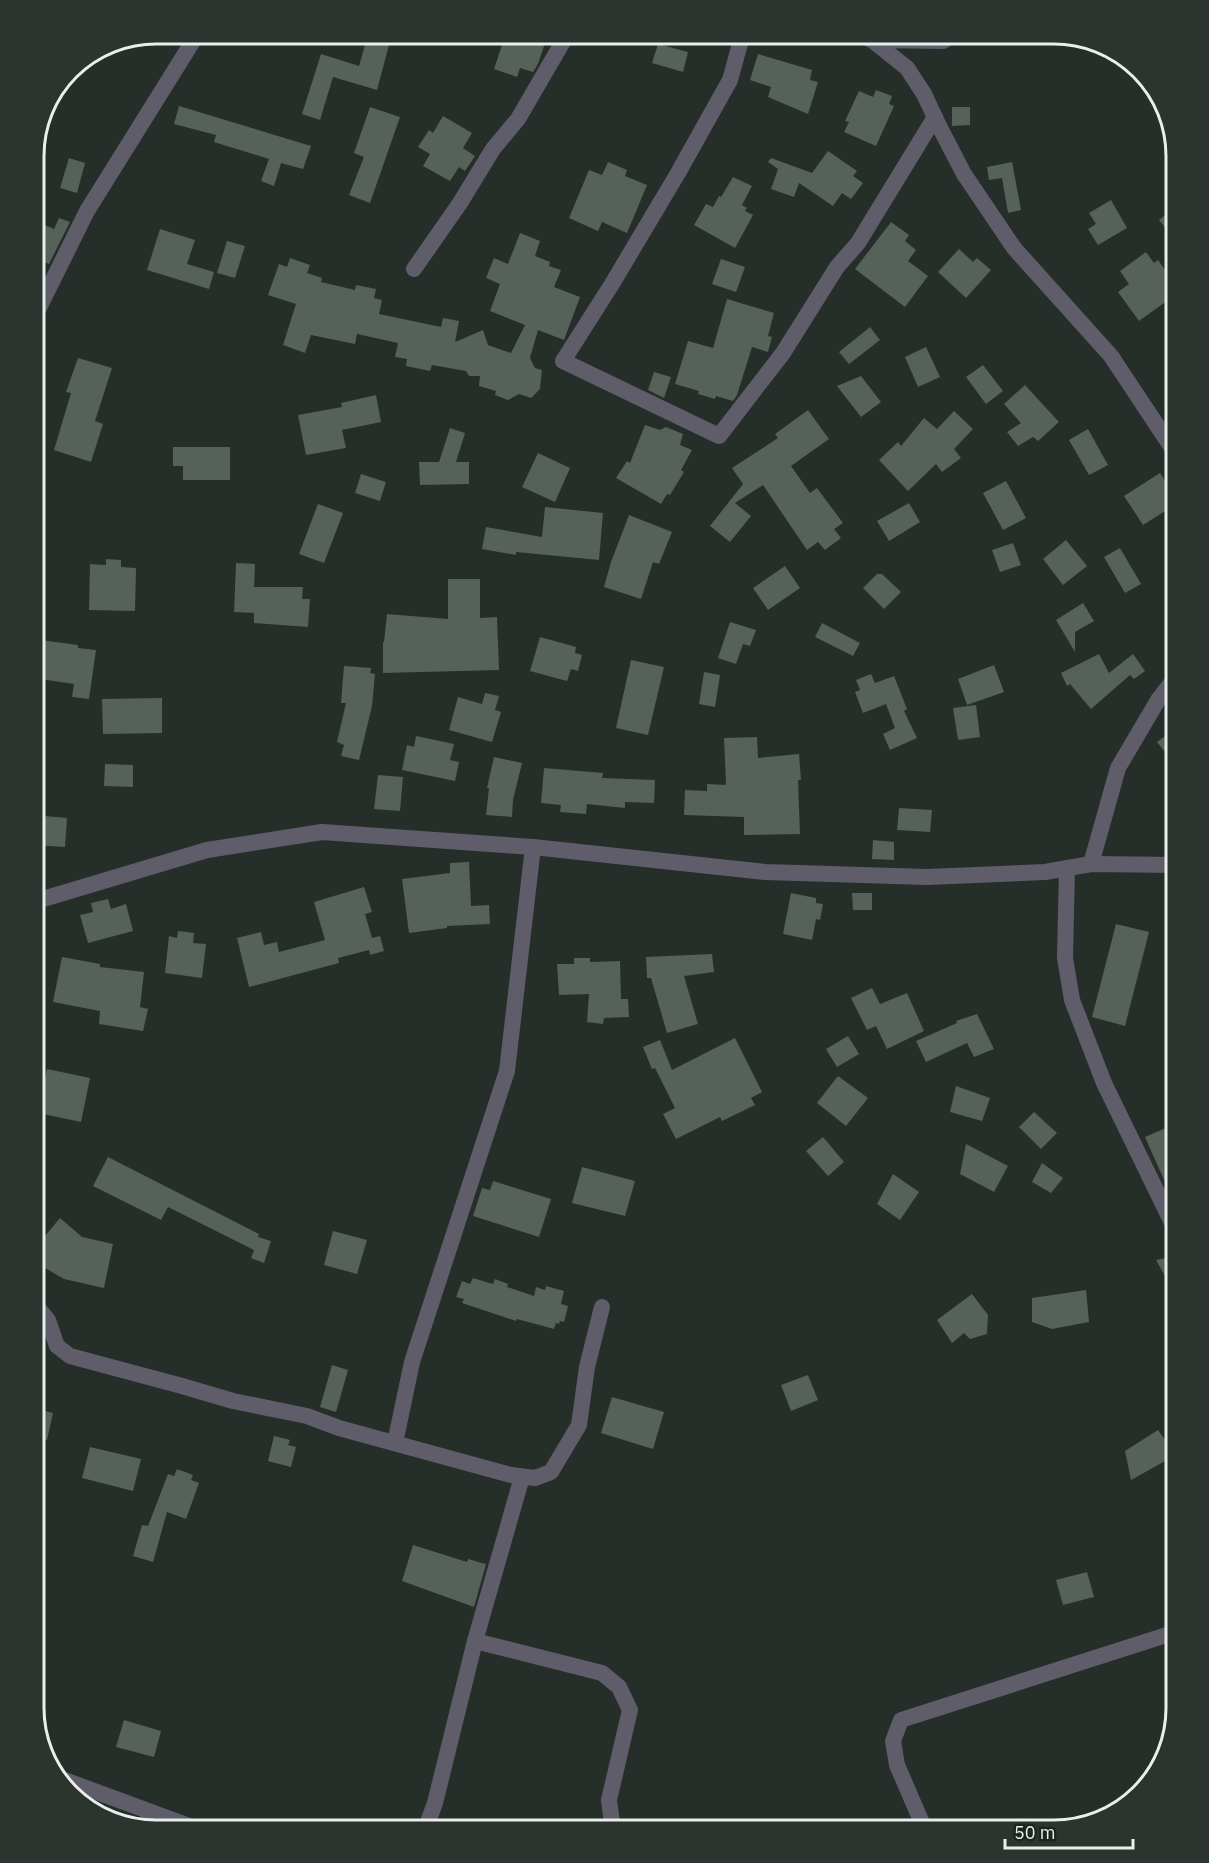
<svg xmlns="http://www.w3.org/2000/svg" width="1209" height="1863" font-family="'IBM Plex Sans',sans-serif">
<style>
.building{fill:#56615a}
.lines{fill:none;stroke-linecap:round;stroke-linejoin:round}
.minor{stroke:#605d6b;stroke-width:16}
.tertiary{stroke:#605d6b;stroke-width:16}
.rim{fill:none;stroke:#e9efeb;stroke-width:3}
</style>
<rect width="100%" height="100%" fill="#252e28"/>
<g class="building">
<polygon points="506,33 535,33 533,39 545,43 538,64 533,72 520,68 517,77 494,69"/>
<polygon points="367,38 389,45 377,90 333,77 320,120 302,114 321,54 359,66"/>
<polygon points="658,44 688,52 683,72 652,63"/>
<polygon points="758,54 812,70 810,80 818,82 808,114 768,97 771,87 750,80"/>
<polygon points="876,90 892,96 889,104 894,106 876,146 844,132 849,122 845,121 859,91 873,97"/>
<polygon points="179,106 311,146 303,169 281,163 274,186 261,181 269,159 214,142 216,135 174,124"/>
<polygon points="370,107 400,117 370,203 349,195 364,157 354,153"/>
<polygon points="952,107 970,107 970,125 952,126"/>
<polygon points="443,116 472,133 463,148 475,156 465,171 459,167 450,181 423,166 430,154 418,147 429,130 433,133"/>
<polygon points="828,151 857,171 853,176 863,183 851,199 842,193 833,206 799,183 794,197 771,189 778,169 768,162 771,158 812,173"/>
<polygon points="69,158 85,163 77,193 60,188"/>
<polygon points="608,162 627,170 625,176 647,185 627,233 602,222 598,231 569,218 589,170 602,175"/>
<polygon points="1012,162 1021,210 1008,213 1002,178 989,180 987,167"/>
<polygon points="733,177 752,186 742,205 747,208 745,211 753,215 735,248 694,225 706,204 713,207 719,196 721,197"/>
<polygon points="1111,200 1127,228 1098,245 1088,229 1096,224 1089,213"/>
<polygon points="1176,207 1176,241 1159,220"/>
<polygon points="59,218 70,222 49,264 33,257 33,239 40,223 54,229"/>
<polygon points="891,222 909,235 905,241 916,250 908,261 928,276 905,307 855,269"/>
<polygon points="160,229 195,240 187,264 214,272 209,289 147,270"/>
<polygon points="520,233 540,241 535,256 550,262 549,266 561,270 554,287 580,297 564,340 538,330 530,358 535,368 542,370 540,389 531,398 519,394 508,400 495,395 496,391 479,386 480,376 469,376 466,371 432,365 430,371 406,366 407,359 395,357 398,343 357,334 355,344 311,335 305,353 283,345 296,304 268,295 279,264 287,267 290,258 310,265 307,273 322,278 321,282 355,290 356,285 376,289 374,298 382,300 379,314 441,327 443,318 459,321 455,342 483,330 488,345 511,353 525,325 490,311 500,284 486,278 494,258 508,264"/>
<polygon points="227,241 245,246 235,278 217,273"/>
<polygon points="959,249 973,262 977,258 991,270 966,298 938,272"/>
<polygon points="1146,252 1154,263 1158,260 1176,285 1176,319 1164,303 1139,321 1118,292 1129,284 1120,271"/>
<polygon points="721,259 745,267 736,292 712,284"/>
<polygon points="727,299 774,313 768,336 772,337 768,352 752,347 737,395 733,401 716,396 715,399 698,394 699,391 675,384 688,341 713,348"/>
<polygon points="870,327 880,340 849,364 839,352"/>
<polygon points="926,347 940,377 918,387 905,357"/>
<polygon points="78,358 112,368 95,421 103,424 91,462 54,450 71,393 66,392"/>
<polygon points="983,365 1003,391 986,404 966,377"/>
<polygon points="654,372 671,377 664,398 648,390"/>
<polygon points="861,376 881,402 861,417 837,386"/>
<polygon points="1025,385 1059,422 1038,441 1033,437 1018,446 1007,432 1021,423 1004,404"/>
<polygon points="376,395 381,422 342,430 346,448 306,455 298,415 342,407 341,403"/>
<polygon points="808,410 829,439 791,466 810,493 817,488 843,523 834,529 841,538 825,550 818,542 807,550 763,485 735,503 751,516 730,542 710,526 743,484 732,468 778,438 775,434"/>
<polygon points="954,411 973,429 954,449 961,458 942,472 936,464 908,491 879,460 898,442 901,446 924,418 937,429"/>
<polygon points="645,425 660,430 666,427 683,434 680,445 692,450 681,470 684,472 670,495 667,494 661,504 616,478 627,461 630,463"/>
<polygon points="450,428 465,433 456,462 469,462 469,484 420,485 419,462 439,462"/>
<polygon points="1088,429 1108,465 1089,475 1069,440"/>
<polygon points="173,447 230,447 230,480 183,480 183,466 173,466"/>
<polygon points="538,453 570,468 555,502 522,487"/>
<polygon points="1160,473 1176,497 1176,504 1143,525 1124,496"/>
<polygon points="361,474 386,482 380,501 355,493"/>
<polygon points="1006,481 1026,518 1003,530 983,493"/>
<polygon points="909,503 920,522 889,541 877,521"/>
<polygon points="318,504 343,513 324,563 299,554"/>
<polygon points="545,507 603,513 599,560 516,552 516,555 482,549 486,527 542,537"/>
<polygon points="629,515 672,532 659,564 653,562 641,599 604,587 611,562"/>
<polygon points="1066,540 1087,566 1063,585 1043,559"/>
<polygon points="1013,543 1021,565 1000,572 992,550"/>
<polygon points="1120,548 1141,584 1125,593 1104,557"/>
<polygon points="106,559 121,560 121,567 136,568 135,611 89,610 90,564 106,565"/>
<polygon points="236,563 255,564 254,587 303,587 302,599 310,599 308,627 254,623 254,613 234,612"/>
<polygon points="785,566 800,588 768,610 753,588"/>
<polygon points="877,574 882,574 901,592 884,609 863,588"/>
<polygon points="448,579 480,579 480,618 497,617 499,670 383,673 383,642 384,642 387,614 448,619"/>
<polygon points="1083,603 1094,621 1075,632 1075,652 1056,620"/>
<polygon points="730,622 756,630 750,646 743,644 736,664 718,658"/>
<polygon points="822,623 860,643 853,656 815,637"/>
<polygon points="540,637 576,647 575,653 582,655 578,671 571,669 567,681 530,671"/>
<polygon points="33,639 78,645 78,648 96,650 89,699 72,697 74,684 33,678"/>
<polygon points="1099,654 1109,673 1133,654 1145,671 1134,679 1130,675 1091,709 1070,684 1067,686 1061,673"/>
<polygon points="631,660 664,667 648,735 616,728"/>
<polygon points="994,665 1004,692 967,705 958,679"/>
<polygon points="344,666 371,668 370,673 375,674 372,706 359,760 341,756 344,745 337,742 346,703 341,703"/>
<polygon points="704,672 720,675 715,707 699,704"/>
<polygon points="871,674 875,683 894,676 907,709 904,711 917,738 890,750 883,734 895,728 886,704 863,713 855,692 860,690 856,680"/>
<polygon points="485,693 499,696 495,710 501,712 492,742 449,730 458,697 482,704"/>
<polygon points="162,698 162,733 103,734 102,699"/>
<polygon points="976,705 980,737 958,740 953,708"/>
<polygon points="1176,728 1176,766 1157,742"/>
<polygon points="416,736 454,744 450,760 459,762 455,781 402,770 407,745 414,747"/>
<polygon points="757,737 758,758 799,754 801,780 798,780 800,834 744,835 744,817 684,815 685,790 707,791 707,784 726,785 724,738"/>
<polygon points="494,757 522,763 513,800 512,817 486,815 489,788 487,788"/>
<polygon points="105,764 133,765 133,787 104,786"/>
<polygon points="544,768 603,773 602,778 655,780 654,803 625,802 625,808 587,804 586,814 560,812 561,805 541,803"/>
<polygon points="378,775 403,777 400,811 374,809"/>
<polygon points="899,808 932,810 930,832 897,830"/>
<polygon points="33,815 67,818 65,847 33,845"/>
<polygon points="873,840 894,842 894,860 872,859"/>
<polygon points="469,862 471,906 489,905 490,924 447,926 447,928 409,933 402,879 450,873 450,863"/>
<polygon points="364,887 372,912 365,914 372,938 380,936 384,951 370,955 369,950 338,958 339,963 249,987 237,938 261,932 264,945 277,942 279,952 325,940 314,902"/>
<polygon points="791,893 816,898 816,903 823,904 820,920 816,919 812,940 783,934"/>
<polygon points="852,893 872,893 872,910 853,910"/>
<polygon points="108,899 111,909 126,904 133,931 88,943 80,915 93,912 91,903"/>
<polygon points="1116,924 1149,932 1125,1026 1092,1017"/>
<polygon points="178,931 194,933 193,943 206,944 202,978 165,973 169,936 177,938"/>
<polygon points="712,954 714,972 684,976 698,1024 667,1033 651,978 647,978 646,957"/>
<polygon points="62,957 100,964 100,967 144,972 140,1007 148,1009 143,1031 99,1024 100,1011 53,1002"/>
<polygon points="574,958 590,958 590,962 620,961 621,999 628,999 629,1017 604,1018 603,1024 587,1022 589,994 559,995 557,964 574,964"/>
<polygon points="872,988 880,1004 907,993 924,1031 887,1049 876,1026 867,1030 851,998"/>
<polygon points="977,1014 994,1049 974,1057 967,1043 926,1062 916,1041 957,1023 956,1021"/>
<polygon points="848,1036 859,1054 837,1067 826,1049"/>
<polygon points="735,1038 762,1092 751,1098 755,1105 722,1121 720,1117 676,1139 663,1114 675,1108 655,1068 652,1069 643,1047 660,1040 672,1070"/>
<polygon points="47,1069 90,1078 81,1122 43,1114 45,1104 36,1102 38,1089 43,1090"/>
<polygon points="838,1076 868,1098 846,1126 817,1103"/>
<polygon points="956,1086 990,1098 982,1121 950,1112"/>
<polygon points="1034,1112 1057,1133 1041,1149 1019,1127"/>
<polygon points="1168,1127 1176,1145 1176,1207 1145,1137"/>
<polygon points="823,1137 844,1162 828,1176 806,1151"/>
<polygon points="966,1144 1008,1166 994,1192 960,1174"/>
<polygon points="108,1157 259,1234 258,1237 271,1241 264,1263 251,1258 254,1250 168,1207 161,1220 93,1186"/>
<polygon points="1042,1163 1063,1178 1051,1193 1032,1182"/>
<polygon points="582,1167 635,1181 625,1216 572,1203"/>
<polygon points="893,1174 919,1192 900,1220 877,1204"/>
<polygon points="493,1181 551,1199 539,1237 473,1216 482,1188 490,1190"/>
<polygon points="60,1218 82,1237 113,1244 104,1288 64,1279 33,1261 33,1253 43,1236 45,1236"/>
<polygon points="333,1231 367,1240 357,1274 324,1265"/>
<polygon points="1171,1257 1176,1265 1176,1296 1156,1260"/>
<polygon points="473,1278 493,1284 495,1279 508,1284 507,1287 534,1296 536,1287 545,1290 546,1286 564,1291 561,1304 568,1306 564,1322 560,1321 559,1324 556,1323 554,1329 517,1319 516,1321 462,1303 464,1299 456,1297 462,1281 470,1284"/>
<polygon points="1086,1290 1089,1322 1052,1329 1032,1322 1032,1298"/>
<polygon points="972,1294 988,1315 987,1334 970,1339 964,1333 952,1343 937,1320"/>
<polygon points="332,1365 348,1370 336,1412 320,1407"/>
<polygon points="808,1375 818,1400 791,1411 781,1385"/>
<polygon points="612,1397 664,1412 653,1449 601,1433"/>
<polygon points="33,1408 53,1413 47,1440 33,1436"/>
<polygon points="1158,1430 1176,1455 1131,1480 1125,1451"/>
<polygon points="274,1436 290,1440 288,1445 296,1447 291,1467 268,1461"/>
<polygon points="90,1447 141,1459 133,1491 82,1478"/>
<polygon points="177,1469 193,1475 191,1480 199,1483 186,1519 167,1512 153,1562 133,1556 142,1525 148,1526 168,1474 174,1476"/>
<polygon points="413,1545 467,1562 468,1559 486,1564 474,1607 402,1581"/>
<polygon points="1087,1572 1094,1597 1063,1605 1056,1580"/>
<polygon points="124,1720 161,1731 154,1757 116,1747"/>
</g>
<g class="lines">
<g class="minor">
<polyline points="737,33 741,40 730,80 678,173 612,284 563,361 719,436 783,353 837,267 858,243 935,117"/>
<polyline points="855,33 872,40 907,68 924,94 940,128 964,174 1014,248 1111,356 1176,454"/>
<polyline points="872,40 943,41 955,33"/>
<polyline points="414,269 460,203 493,149 518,119 568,33"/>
<polyline points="1091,864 1118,768 1158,700 1176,677"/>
<polyline points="1067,868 1065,958 1072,1000 1104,1083 1176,1231"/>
<polyline points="33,1302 48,1320 57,1346 70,1356 182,1386 233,1401 307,1416 339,1428 511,1475 535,1478 551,1472 579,1425 587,1367 602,1307"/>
<polyline points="395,1443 412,1362 507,1071 533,847"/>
<polyline points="475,1641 602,1673 619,1687 630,1710 609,1800 613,1830"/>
<polyline points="59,1778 200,1830"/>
<polyline points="425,1830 435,1803 475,1641 522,1477"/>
<polyline points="925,1830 897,1765 893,1741 901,1720 1176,1632"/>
</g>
<g class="tertiary">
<polyline points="33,320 87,211 198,33"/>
<polyline points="33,902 207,850 322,832 533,847 765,872 927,877 1045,872 1091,864 1176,865"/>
</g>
</g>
<path d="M0 0H1209V1863H0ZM156 44H1054A112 112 0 0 1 1166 156V1708A112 112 0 0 1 1054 1820H156A112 112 0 0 1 44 1708V156A112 112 0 0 1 156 44Z" fill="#2b342e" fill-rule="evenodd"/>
<path class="rim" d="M156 44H1054A112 112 0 0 1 1166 156V1708A112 112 0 0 1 1054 1820H156A112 112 0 0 1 44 1708V156A112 112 0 0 1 156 44Z"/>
<path d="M1005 1839v9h128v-9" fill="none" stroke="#e9efeb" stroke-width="3"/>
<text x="1014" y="1839" font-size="18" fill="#e9efeb" stroke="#1b241e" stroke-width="4.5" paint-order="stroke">50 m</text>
</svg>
